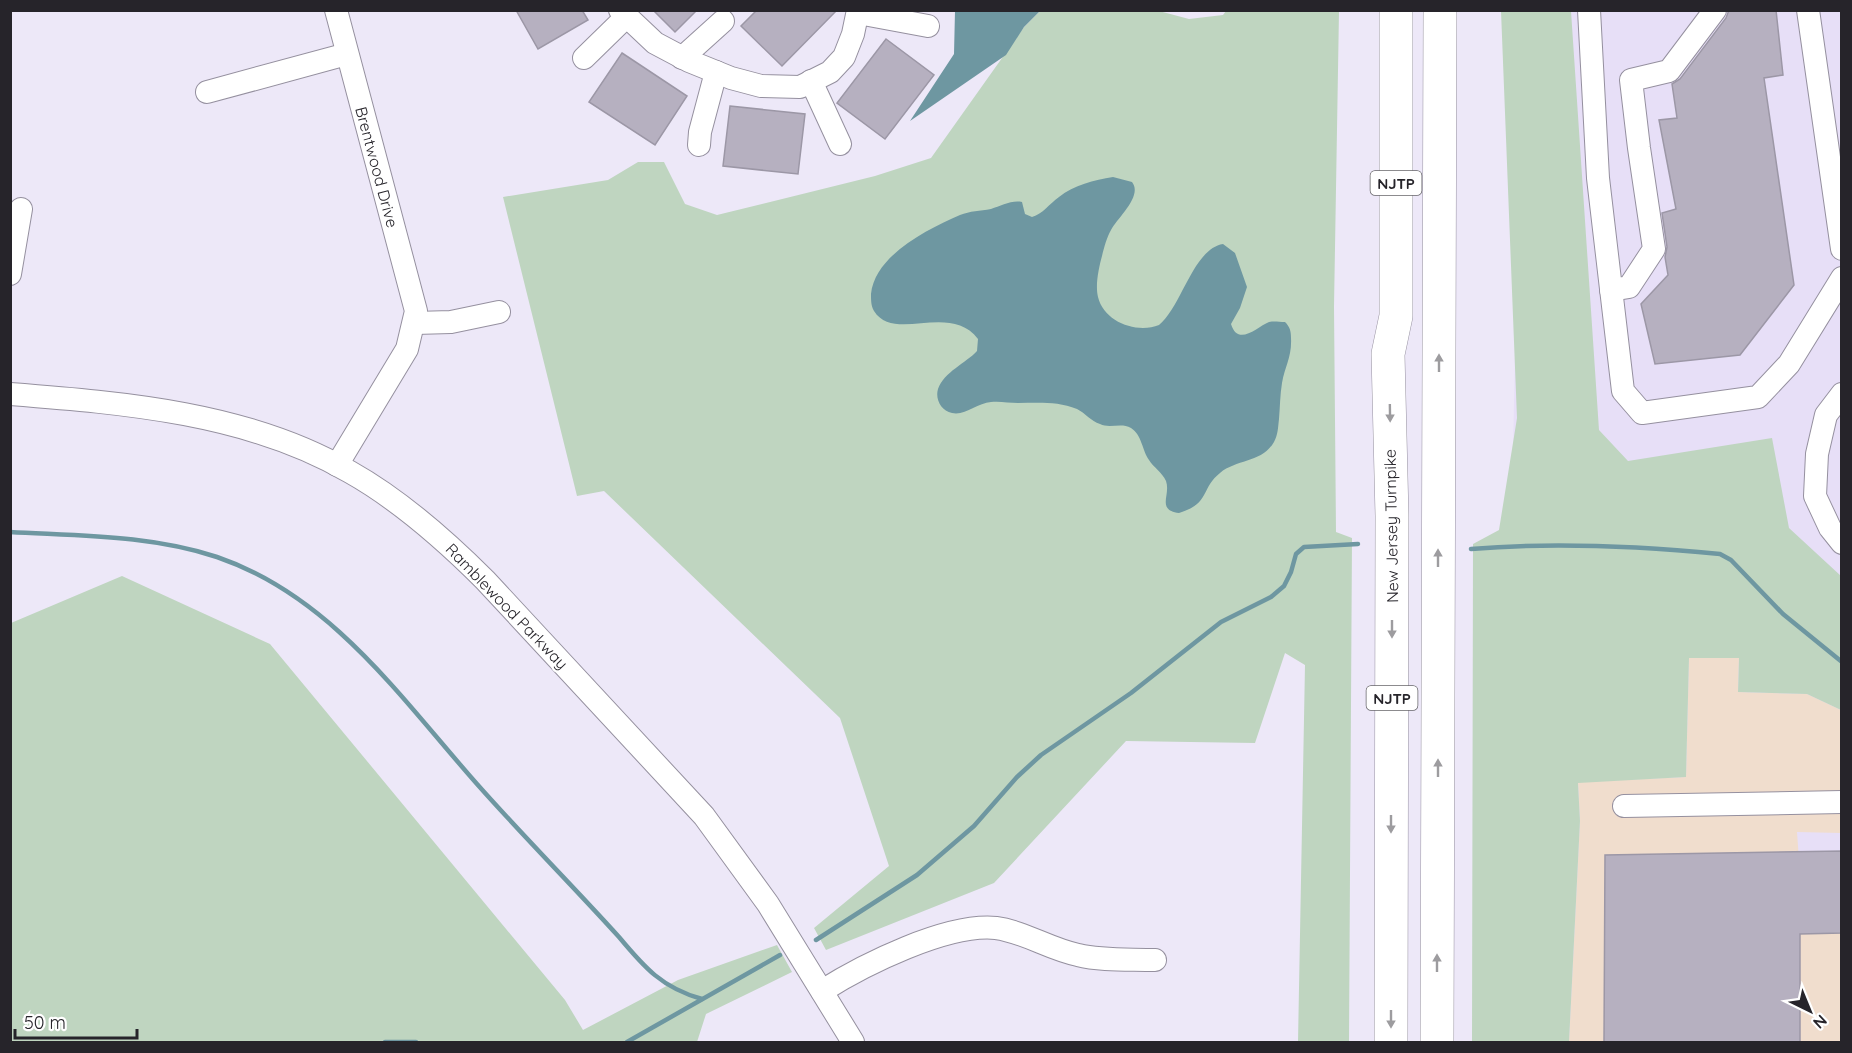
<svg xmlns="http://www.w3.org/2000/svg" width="1852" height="1053" font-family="Quicksand,sans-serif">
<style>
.built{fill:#e7dff7}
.industrial{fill:#f0ddcd}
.green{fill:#bfd5c0}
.water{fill:#6e97a1}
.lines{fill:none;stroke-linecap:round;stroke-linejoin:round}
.stream{stroke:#6e97a1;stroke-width:4.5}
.building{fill:#b6b0c0;stroke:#9c97a6;stroke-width:1.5}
.minor-casing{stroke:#95909f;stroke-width:24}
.highway-casing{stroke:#95909f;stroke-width:34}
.minor{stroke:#fff;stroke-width:22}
.highway{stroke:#fff;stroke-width:33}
.oneway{fill:#9d9c9f}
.labels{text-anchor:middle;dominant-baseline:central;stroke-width:4.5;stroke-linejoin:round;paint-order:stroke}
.shield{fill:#fff;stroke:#67666a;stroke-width:1.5}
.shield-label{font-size:15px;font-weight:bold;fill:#26242a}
.street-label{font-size:16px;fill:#26242a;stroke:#fff}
</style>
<rect width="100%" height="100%" fill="#ede8f8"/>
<polygon class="built" points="1522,11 1841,11 1841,1042 1504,1042 1505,845"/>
<polygon class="industrial" points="1689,658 1739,658 1738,692 1807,694 1841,710 1841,833 1797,832 1799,860 1841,863 1841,1042 1569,1042 1580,821 1578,782 1686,777"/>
<g class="green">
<polygon points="1040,11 1159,11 1189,19 1223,15 1226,11 1339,11 1334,307 1336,532 1352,538 1349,1042 1298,1042 1305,665 1285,653 1255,743 1126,741 994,883 826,950 814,928 889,866 840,718 604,491 577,496 503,197 608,180 638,162 664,162 685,204 717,215 875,176 931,158 1024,27"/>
<polygon points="1501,11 1571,11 1599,430 1628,461 1772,438 1789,528 1841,576 1841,710 1807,694 1738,692 1739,658 1689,658 1686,777 1578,783 1580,821 1569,1042 1472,1042 1473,544 1499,530 1517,418"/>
<polygon points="122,576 270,644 565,1000 583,1030 678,980 777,945 792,972 706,1014 697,1042 11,1042 11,623"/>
</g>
<g class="water">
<polygon points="955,11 1040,11 1024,27 1006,55 910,121 954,54"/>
<path d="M1113,177l19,5c11,14 -14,35 -21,48 -4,7 -7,17 -9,26 -3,11 -7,29 -4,41 6,25 39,37 61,28 23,-19 34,-76 64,-81l12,9 12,34 -7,21 -9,16c7,23 26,3 38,-2 5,-1 10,0 16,0 5,5 6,9 6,16 1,19 -6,28 -9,45 -2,12 -2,24 -3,36 -1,8 -1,16 -5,23 -12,21 -37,17 -54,31 -20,16 -9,30 -41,40 -23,-3 -8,-18 -13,-32 -4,-9 -13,-14 -17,-21 -7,-10 -7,-25 -18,-32 -10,-6 -21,1 -31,-4 -9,-3 -15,-11 -23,-15 -20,-8 -39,-6 -59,-6 -9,0 -18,-2 -27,-1 -14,1 -26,14 -39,11 -11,-2 -17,-14 -14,-24 6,-17 28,-26 39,-38l1,-12c-28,-37 -84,4 -104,-28 -3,-5 -3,-11 -3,-17 4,-39 57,-65 89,-79 10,-4 20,-4 31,-6 10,-3 20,-9 31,-7l3,12 7,3c11,-3 17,-13 27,-20 15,-12 35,-17 54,-20z"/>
</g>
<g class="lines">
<g class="stream">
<path d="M10,532c70,4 140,3 207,25 114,39 183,140 260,227 46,52 95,101 142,153 25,30 43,51 83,62"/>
<path d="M1471,549c83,-7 166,-3 249,5l11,6 52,54 59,48"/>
<polyline points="816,940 917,875 974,826 1017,777 1041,755 1131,693 1221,622 1271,597 1284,586 1291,572 1296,554 1304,547 1358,544"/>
<polyline points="385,1042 416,1042"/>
<polyline points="627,1042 780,955"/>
</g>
</g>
<g class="building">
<polygon points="516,10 582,10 588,20 538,49"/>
<polygon points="653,10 697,10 675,32"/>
<polygon points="757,10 837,10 782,66 741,26"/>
<polygon points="1729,10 1776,10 1783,75 1764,78 1794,285 1740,355 1655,364 1641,304 1668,275 1665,257 1667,247 1662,213 1676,209 1659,120 1677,118 1672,84 1680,79 1726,18"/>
<polygon points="886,39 934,75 885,139 837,103"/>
<polygon points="622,53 687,96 655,145 589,102"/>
<polygon points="730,106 805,114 798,174 723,166"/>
<polygon points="1842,851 1842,933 1800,934 1800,1042 1604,1042 1605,855"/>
</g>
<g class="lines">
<g class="minor-casing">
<g id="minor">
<polyline points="336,10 416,311 407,349 337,465"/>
<polyline points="620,10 655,43 689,61 731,78 761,86 800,87 830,72 844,57 853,34 858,10"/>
<polyline points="1589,10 1598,178 1623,391 1642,413 1758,397 1789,364 1842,278"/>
<polyline points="1808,10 1842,249"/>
<polyline points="858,13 928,26"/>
<polyline points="584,58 626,17"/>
<polyline points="682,58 723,21"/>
<polyline points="811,81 840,144"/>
<polyline points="207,92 347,54"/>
<polyline points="699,145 700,132 716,72"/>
<polyline points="10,274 21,209"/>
<polyline points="1611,290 1629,287 1654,249 1639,148 1631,80 1669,71 1715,10"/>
<polyline points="415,323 451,322 499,312"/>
<path d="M10,394c115,9 239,19 340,78 50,28 94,67 135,108l219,236 64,88 85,138"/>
<polyline points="1842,394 1826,415 1817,454 1815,496 1830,528 1842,543"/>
<polyline points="1624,806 1842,802"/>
<path d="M822,991c41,-26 125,-68 174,-63 29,4 53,21 82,27 24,6 52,4 77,5"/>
</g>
</g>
<g class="highway-casing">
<g id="highway">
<polyline points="1391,1042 1392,516 1388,354 1396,316 1396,10"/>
<polyline points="1437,1042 1440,10"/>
</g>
</g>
<use href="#minor" class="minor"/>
<use href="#highway" class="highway"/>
</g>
<defs><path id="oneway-solid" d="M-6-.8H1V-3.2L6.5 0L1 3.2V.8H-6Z" transform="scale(1.5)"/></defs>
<g class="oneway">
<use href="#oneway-solid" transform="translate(1439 363) rotate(-90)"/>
<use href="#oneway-solid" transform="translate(1390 413) rotate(89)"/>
<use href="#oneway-solid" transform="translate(1438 558) rotate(-90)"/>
<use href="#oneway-solid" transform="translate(1392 629) rotate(90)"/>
<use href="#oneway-solid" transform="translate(1438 768) rotate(-90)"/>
<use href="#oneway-solid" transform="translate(1391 824) rotate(90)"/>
<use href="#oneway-solid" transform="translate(1437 963) rotate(-90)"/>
<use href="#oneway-solid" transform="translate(1391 1019) rotate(90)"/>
</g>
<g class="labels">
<g class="shield">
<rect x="1370.5" y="171" width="51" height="24" rx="4.5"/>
<rect x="1366.5" y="686" width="51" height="24" rx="4.5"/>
</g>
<g class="shield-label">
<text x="1396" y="183">NJTP</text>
<text x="1392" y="698">NJTP</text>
</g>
<g class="street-label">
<text transform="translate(377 167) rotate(75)">Brentwood Drive</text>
<text transform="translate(1391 526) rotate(-91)">New Jersey Turnpike</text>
<text transform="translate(507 606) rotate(46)">Ramblewood Parkway</text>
</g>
</g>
<rect width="1852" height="1053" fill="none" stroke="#26242a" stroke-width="24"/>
<g transform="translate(1810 1011) rotate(137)" stroke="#ffffff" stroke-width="4.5" paint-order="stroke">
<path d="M0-4.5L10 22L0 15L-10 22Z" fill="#26242a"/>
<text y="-9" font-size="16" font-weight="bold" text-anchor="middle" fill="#26242a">N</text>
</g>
<path d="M15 1029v9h122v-9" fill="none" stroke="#26242a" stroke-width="3"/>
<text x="24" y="1029" font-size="18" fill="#26242a" stroke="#ffffff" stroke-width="4.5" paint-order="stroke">50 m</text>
</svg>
